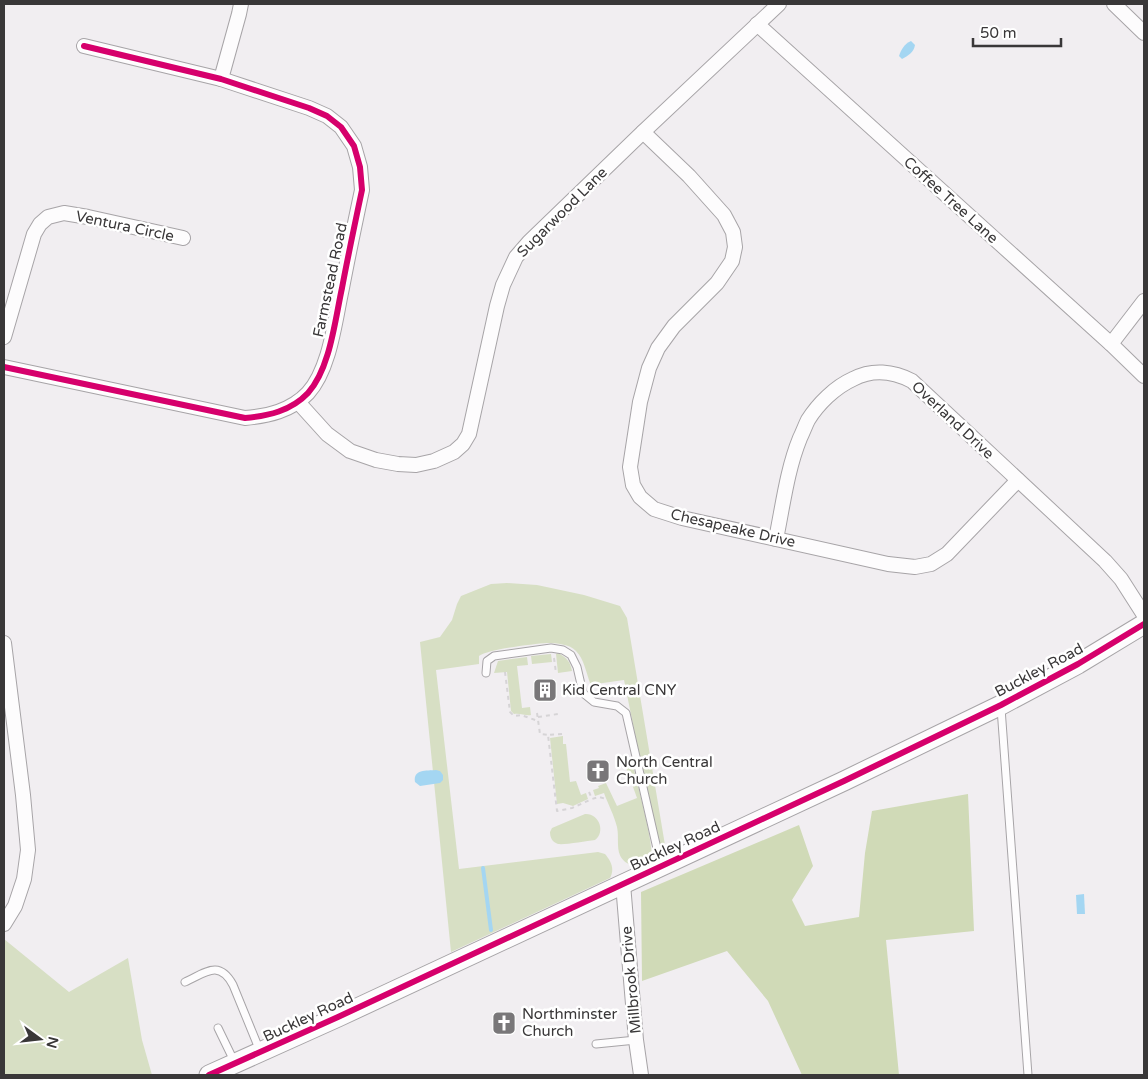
<svg xmlns="http://www.w3.org/2000/svg" width="1148" height="1079" font-family="'Varela Round',sans-serif">
<style>
.green{fill:#d7dfc4}
.forest{fill:#d0dab7}
.water{fill:#a4d6f2}
.lines{fill:none;stroke-linecap:round;stroke-linejoin:round}
.stream{stroke:#a4d6f2;stroke-width:4}
.lane-casing{stroke:#a7a4a7;stroke-width:9}
.street-casing{stroke:#a7a4a7;stroke-width:16}
.secondary-casing{stroke:#a7a4a7;stroke-width:21}
.path{stroke:#d6d4d6;stroke-width:2;stroke-dasharray:4 4;stroke-linecap:butt}
.lane{stroke:#fdfcfd;stroke-width:7}
.street{stroke:#fdfcfd;stroke-width:14}
.secondary{stroke:#fdfcfd;stroke-width:19}
.cycleway-casing{stroke:#fff;stroke-width:9}
.cycleway{stroke:#d6006c;stroke-width:6}
.labels{text-anchor:middle;dominant-baseline:central;stroke-width:5;stroke-linejoin:round;paint-order:stroke}
.street-label{font-size:15px;fill:#393738;stroke:#fff}
.poi-label{font-size:15px;fill:#393738;stroke:#fff;text-anchor:start}
</style>
<rect width="100%" height="100%" fill="#f1eef1"/>
<g class="green">
<path d="M507,583l30,2 47,10 36,11 7,12 39,233 -6,-6 -20,-86 -16,-79 -28,4 -6,-1c-4,-11 -6,-24 -14,-32 -6,-7 -20,-8 -29,-8 -13,1 -59,6 -68,13v8l-43,6 23,199 139,-17 7,2c6,7 10,15 5,24l-159,74 -31,-310 20,-5 12,-17 5,-16 4,-8 30,-12z"/>
<path d="M558,653c9,5 12,8 14,18l-14,2 -2,-19z"/>
<polygon points="551,654 552,662 532,664 531,656"/>
<path d="M527,657l1,8 -11,1 5,42 8,-1 1,8c-5,1 -11,-2 -17,-1l-3,-3 -4,-39 -13,1 4,-12z"/>
<polygon points="563,736 563,744 566,744 570,782 576,781 581,795 586,793 588,799 573,806 563,803 557,804 550,738"/>
<path d="M632,761c3,14 22,84 19,92 -2,7 -14,9 -20,12 -18,-7 -11,-24 -14,-38 -3,-12 -9,-23 -13,-34l-9,3 -2,-6 6,-2 -1,-2 8,-3 11,23 20,-8 -13,-36z"/>
<path d="M585,814c14,-1 21,18 10,26 -9,1 -30,5 -37,4 -6,-2 -8,-7 -8,-12l2,-4z"/>
<polygon points="4,939 69,992 128,958 142,1040 152,1075 4,1075"/>
</g>
<polygon class="forest" points="968,794 974,931 886,940 899,1075 802,1075 768,1001 727,951 642,981 641,892 799,825 813,866 792,900 805,926 859,917 865,853 872,811"/>
<g class="water">
<path d="M911,41l4,4c-1,7 -7,11 -13,14l-3,-3c2,-6 5,-12 12,-15z"/>
<path d="M436,770l4,1 3,4v5l-3,3 -20,3 -5,-4c-2,-13 11,-11 21,-12z"/>
<polygon points="1084,894 1085,914 1077,914 1076,895"/>
</g>
<g class="lines">
<polyline class="stream" points="483,868 491,930"/>
<g class="lane-casing">
<g id="lane">
<polyline points="486,673 487,661 494,656 551,648 563,650 571,655 577,667 583,693 594,702 617,706 626,713 661,866"/>
<polyline points="1001,708 1028,1075"/>
<path d="M185,982c20,-9 34,-23 48,3l27,66"/>
<polyline points="218,1028 234,1061"/>
<polyline points="596,1044 636,1040"/>
</g>
</g>
<g class="street-casing">
<g id="street">
<polyline points="1114,4 1144,33"/>
<polyline points="757,24 1111,344 1144,376"/>
<polyline points="221,79 239,14 241,4"/>
<polyline points="643,132 689,176 724,215 733,232 735,247 732,261 717,283 674,326 658,348 649,368 640,402 630,467 633,485 640,497 654,509 682,518 888,564 915,567 931,564 947,554 1018,480"/>
<polyline points="4,337 34,234 40,224 48,217 64,213 88,217 183,238"/>
<polyline points="1111,344 1144,301"/>
<path d="M4,367l241,51c23,-2 46,-7 63,-25 22,-24 27,-73 34,-105 6,-32 13,-65 20,-98l-2,-23 -6,-21 -13,-19 -14,-11 -18,-8 -88,-29 -137,-33"/>
<polyline points="298,402 327,434 350,451 376,460 398,464 416,465 434,461 454,452 463,444 469,434 497,306 503,285 516,257 529,242 643,132 779,4"/>
<path d="M776,539c7,-34 11,-69 24,-101 3,-6 5,-12 8,-18 10,-16 27,-33 45,-41 19,-10 40,-8 59,2l193,180 16,18 23,36"/>
<polyline points="4,643 23,795 28,850 24,879 15,906 4,924"/>
<polyline points="623,884 636,1040 641,1075"/>
</g>
</g>
<g class="secondary-casing">
<polyline id="secondary" points="209,1075 338,1017 844,781 1001,705 1078,664 1144,624"/>
</g>
<g class="path">
<polyline points="554,658 556,673"/>
<polyline points="505,672 510,712 514,716 521,715 538,721"/>
<polyline points="537,713 540,734 548,735"/>
<polyline points="538,717 558,714"/>
<polyline points="562,734 548,735 557,811 572,808 592,799"/>
<polyline points="589,792 592,799 599,797 606,799"/>
</g>
<use href="#lane" class="lane"/>
<use href="#street" class="street"/>
<use href="#secondary" class="secondary"/>
<g class="cycleway-casing">
<g id="cycleway">
<path d="M4,367l241,51c23,-2 46,-7 63,-25 22,-24 27,-73 34,-105 6,-32 13,-65 20,-98l-2,-23 -6,-21 -13,-19 -14,-11 -18,-8 -88,-29 -137,-33"/>
<polyline points="209,1075 338,1017 844,781 1001,705 1078,664 1144,624"/>
</g>
</g>
<use href="#cycleway" class="cycleway"/>
</g>
<defs>
<g id="building-square" transform="scale(1.25)"><rect x="-9" y="-9" width="18" height="18" rx="4" fill="#797779" stroke="#fff"/><path d="M-4-6H4V6H1V3H-1V6H-4ZM-2.5-4.3h1.7v1.8h-1.7ZM.8-4.3h1.7v1.8H.8ZM-2.5-1h1.7V.8h-1.7ZM.8-1h1.7V.8H.8Z" fill="#fff"/></g>
<g id="church-square" transform="scale(1.25)"><rect x="-9" y="-9" width="18" height="18" rx="4" fill="#797779" stroke="#fff"/><path d="M-1.2-6h2.4v3.5h3.3v2.4h-3.3V6h-2.4V-.1h-3.3v-2.4h3.3Z" fill="#fff"/></g>
</defs>
<g fill-rule="evenodd">
<use href="#building-square" x="545" y="690"/>
<use href="#church-square" x="598" y="771"/>
<use href="#church-square" x="504" y="1023"/>
</g>
<g class="labels">
<g class="street-label">
<text transform="translate(951 200) rotate(42)">Coffee Tree Lane</text>
<text transform="translate(562 212) rotate(-45)">Sugarwood Lane</text>
<text transform="translate(125 226) rotate(12)">Ventura Circle</text>
<text transform="translate(330 280) rotate(-78)">Farmstead Road</text>
<text transform="translate(953 420) rotate(43)">Overland Drive</text>
<text transform="translate(733 528) rotate(13)">Chesapeake Drive</text>
<text transform="translate(1039 670) rotate(-28)">Buckley Road</text>
<text transform="translate(675 846) rotate(-25)">Buckley Road</text>
<text transform="translate(631 980) rotate(-95)">Millbrook Drive</text>
<text transform="translate(308 1017) rotate(-25)">Buckley Road</text>
</g>
<g class="poi-label">
<text x="562" y="690">Kid Central CNY</text>
<text x="616" y="762">North Central<tspan x="616" dy="17">Church</tspan></text>
<text x="522" y="1014">Northminster<tspan x="522" dy="17">Church</tspan></text>
</g>
</g>
<rect width="1148" height="1079" fill="none" stroke="#393738" stroke-width="10"/>
<g transform="translate(40 1039) rotate(105)" stroke="#ffffff" stroke-width="4" paint-order="stroke">
<path d="M0-4L9 19L0 12L-9 19Z" fill="#393738"/>
<text y="-8" font-size="14" font-weight="bold" text-anchor="middle" fill="#393738">N</text>
</g>
<path d="M973 38v8h88v-8" fill="none" stroke="#393738" stroke-width="2.5"/>
<text x="980" y="38" font-size="15" fill="#393738" stroke="#ffffff" stroke-width="4" paint-order="stroke">50 m</text>
</svg>
